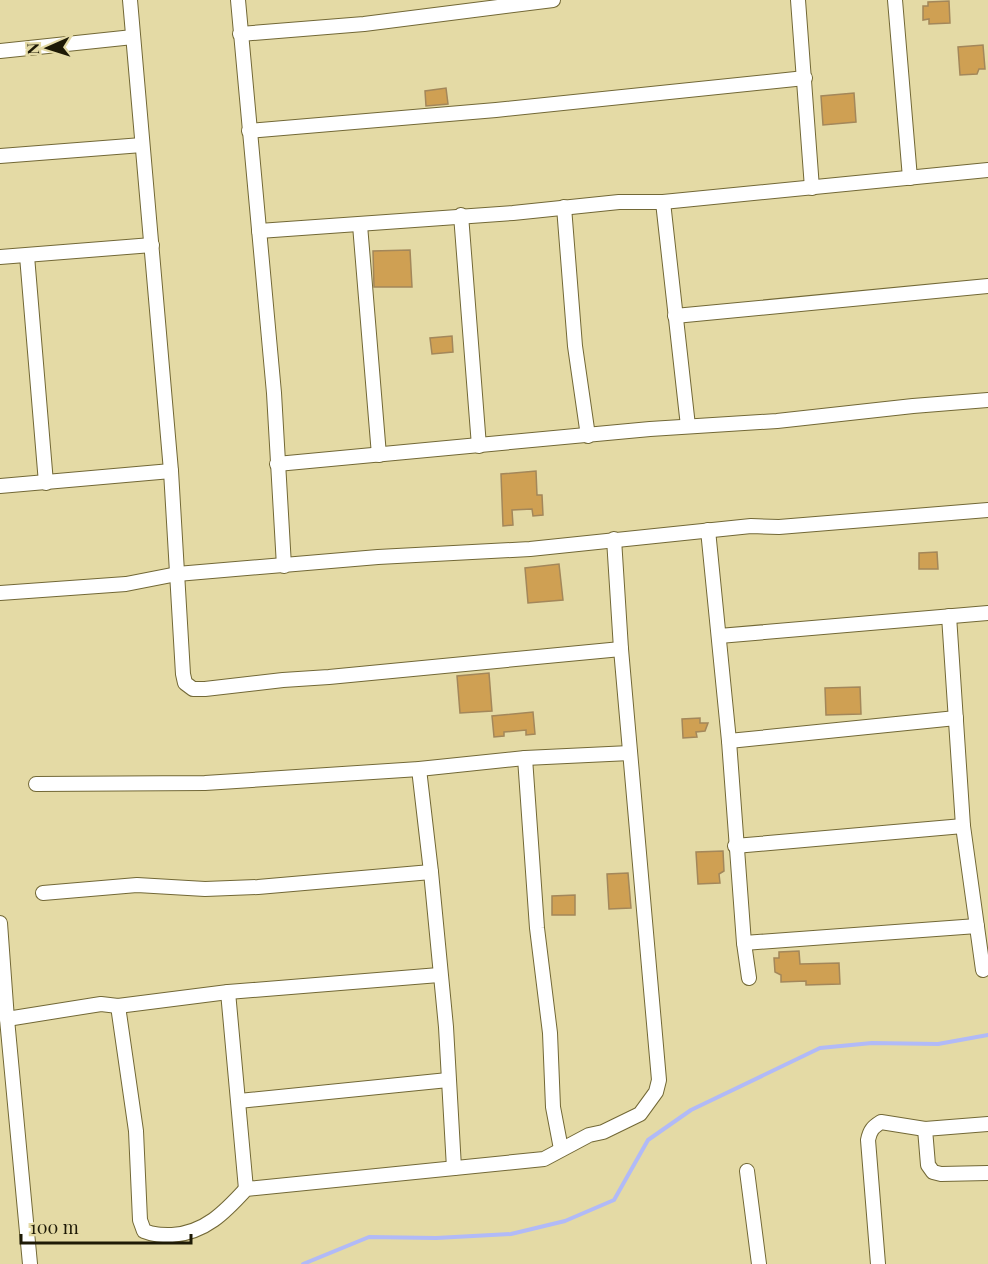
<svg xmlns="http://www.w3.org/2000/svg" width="988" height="1264" font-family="'Playfair Display',serif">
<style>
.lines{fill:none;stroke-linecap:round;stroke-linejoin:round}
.stream{stroke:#b1baf7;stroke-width:4}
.building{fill:#cfa053;stroke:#a3875a;stroke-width:1.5}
.minor-casing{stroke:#726836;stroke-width:16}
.minor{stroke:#fff;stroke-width:14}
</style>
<rect width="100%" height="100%" fill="#e4daa5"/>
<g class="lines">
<polyline class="stream" points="303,1264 369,1237 436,1238 511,1234 565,1221 614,1200 648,1140 691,1110 820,1048 872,1043 938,1044 988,1035"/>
</g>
<g class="building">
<polygon points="949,1 950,23 929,24 929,19 923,20 923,6 928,6 928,2"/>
<polygon points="983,45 985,69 979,69 977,74 960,75 958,47"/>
<polygon points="446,88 448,104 426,106 425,91"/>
<polygon points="854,93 856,122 823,125 821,96"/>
<polygon points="410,250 412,287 374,287 373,251"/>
<polygon points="452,336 453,352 432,354 430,338"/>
<polygon points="536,471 537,495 542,495 543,515 533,516 532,509 512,510 513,525 503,526 501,474"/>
<polygon points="937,552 938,569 919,569 919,553"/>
<polygon points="559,564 563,600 528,603 525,568"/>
<polygon points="489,673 492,711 460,713 457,676"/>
<polygon points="860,687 861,714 826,715 825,688"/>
<polygon points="533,712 535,734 526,735 526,730 504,732 504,736 494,737 492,716"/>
<polygon points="700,718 700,723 708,723 705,731 696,732 697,737 683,738 682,719"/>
<polygon points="723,851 724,871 719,874 720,883 698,884 696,852"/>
<polygon points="628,873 631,908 609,909 607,874"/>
<polygon points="575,895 575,915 552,915 552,896"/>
<polygon points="799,951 800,964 839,963 840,984 806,985 806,981 781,982 781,975 775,972 774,958 779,958 779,952"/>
</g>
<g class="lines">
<g class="minor-casing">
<g id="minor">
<polyline points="130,0 171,471 183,674 185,683 193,689 205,689 283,680 329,677 621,649"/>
<polyline points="238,0 274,393 284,566"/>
<polyline points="798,0 812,188"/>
<polyline points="895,0 910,178"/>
<polyline points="240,34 364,24 553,0"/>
<polyline points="0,51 133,37"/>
<polyline points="249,131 496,110 805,78"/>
<polyline points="0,156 142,145"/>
<polyline points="663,202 688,426"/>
<polyline points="564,207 575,346 588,436"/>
<polyline points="461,215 479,446"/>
<polyline points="360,225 379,455"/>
<polyline points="259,231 513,213 619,202 663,202 988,170"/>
<polyline points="27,256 46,483"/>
<polyline points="0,257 152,245"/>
<polyline points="675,316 988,286"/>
<polyline points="277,464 650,429 777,421 913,406 988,400"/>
<polyline points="0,486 171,471"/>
<polyline points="708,530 729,741 744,943 749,978"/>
<polyline points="0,593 126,584 177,574 378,557 530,549 751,526 779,527 988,510"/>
<polyline points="949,616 963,826 983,970"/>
<polyline points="719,636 988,613"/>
<polyline points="729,741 956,718"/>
<polyline points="525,758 537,928 550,1033 553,1107 561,1149"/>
<polyline points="419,769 431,872 446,1027 454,1168"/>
<polyline points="36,784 205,783 419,769 525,758 630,753"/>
<polyline points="735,846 963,826"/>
<polyline points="43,893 137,885 205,889 258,887 431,872"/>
<polyline points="0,923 7,1019 30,1264"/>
<polyline points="744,943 977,926"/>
<polyline points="228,992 246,1189"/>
<path d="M118,1006l18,125 4,89 4,11c10,4 17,4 28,4 33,-2 53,-23 74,-46l298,-30 45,-24 14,-3 37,-18 16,-22 3,-12 -38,-431 -7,-110"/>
<polyline points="7,1019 101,1004 118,1006 228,992 439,975"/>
<polyline points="239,1101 448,1080"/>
<polyline points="988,1124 925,1129 928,1165 933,1172 941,1174 988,1173"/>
<polyline points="747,1171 759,1264"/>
<path d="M878,1264l-10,-124c2,-10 5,-13 13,-18l44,7"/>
</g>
</g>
<use href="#minor" class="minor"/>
</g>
<g transform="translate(48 48) rotate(267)" stroke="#e4daa5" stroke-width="4.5" paint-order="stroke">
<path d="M0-4.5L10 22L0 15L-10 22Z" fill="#1e1a06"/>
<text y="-9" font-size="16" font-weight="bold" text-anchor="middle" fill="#1e1a06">N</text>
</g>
<path d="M21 1234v9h170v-9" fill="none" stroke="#1e1a06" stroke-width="3"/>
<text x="30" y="1234" font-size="18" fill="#1e1a06" stroke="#e4daa5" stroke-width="4.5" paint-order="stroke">100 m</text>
</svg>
